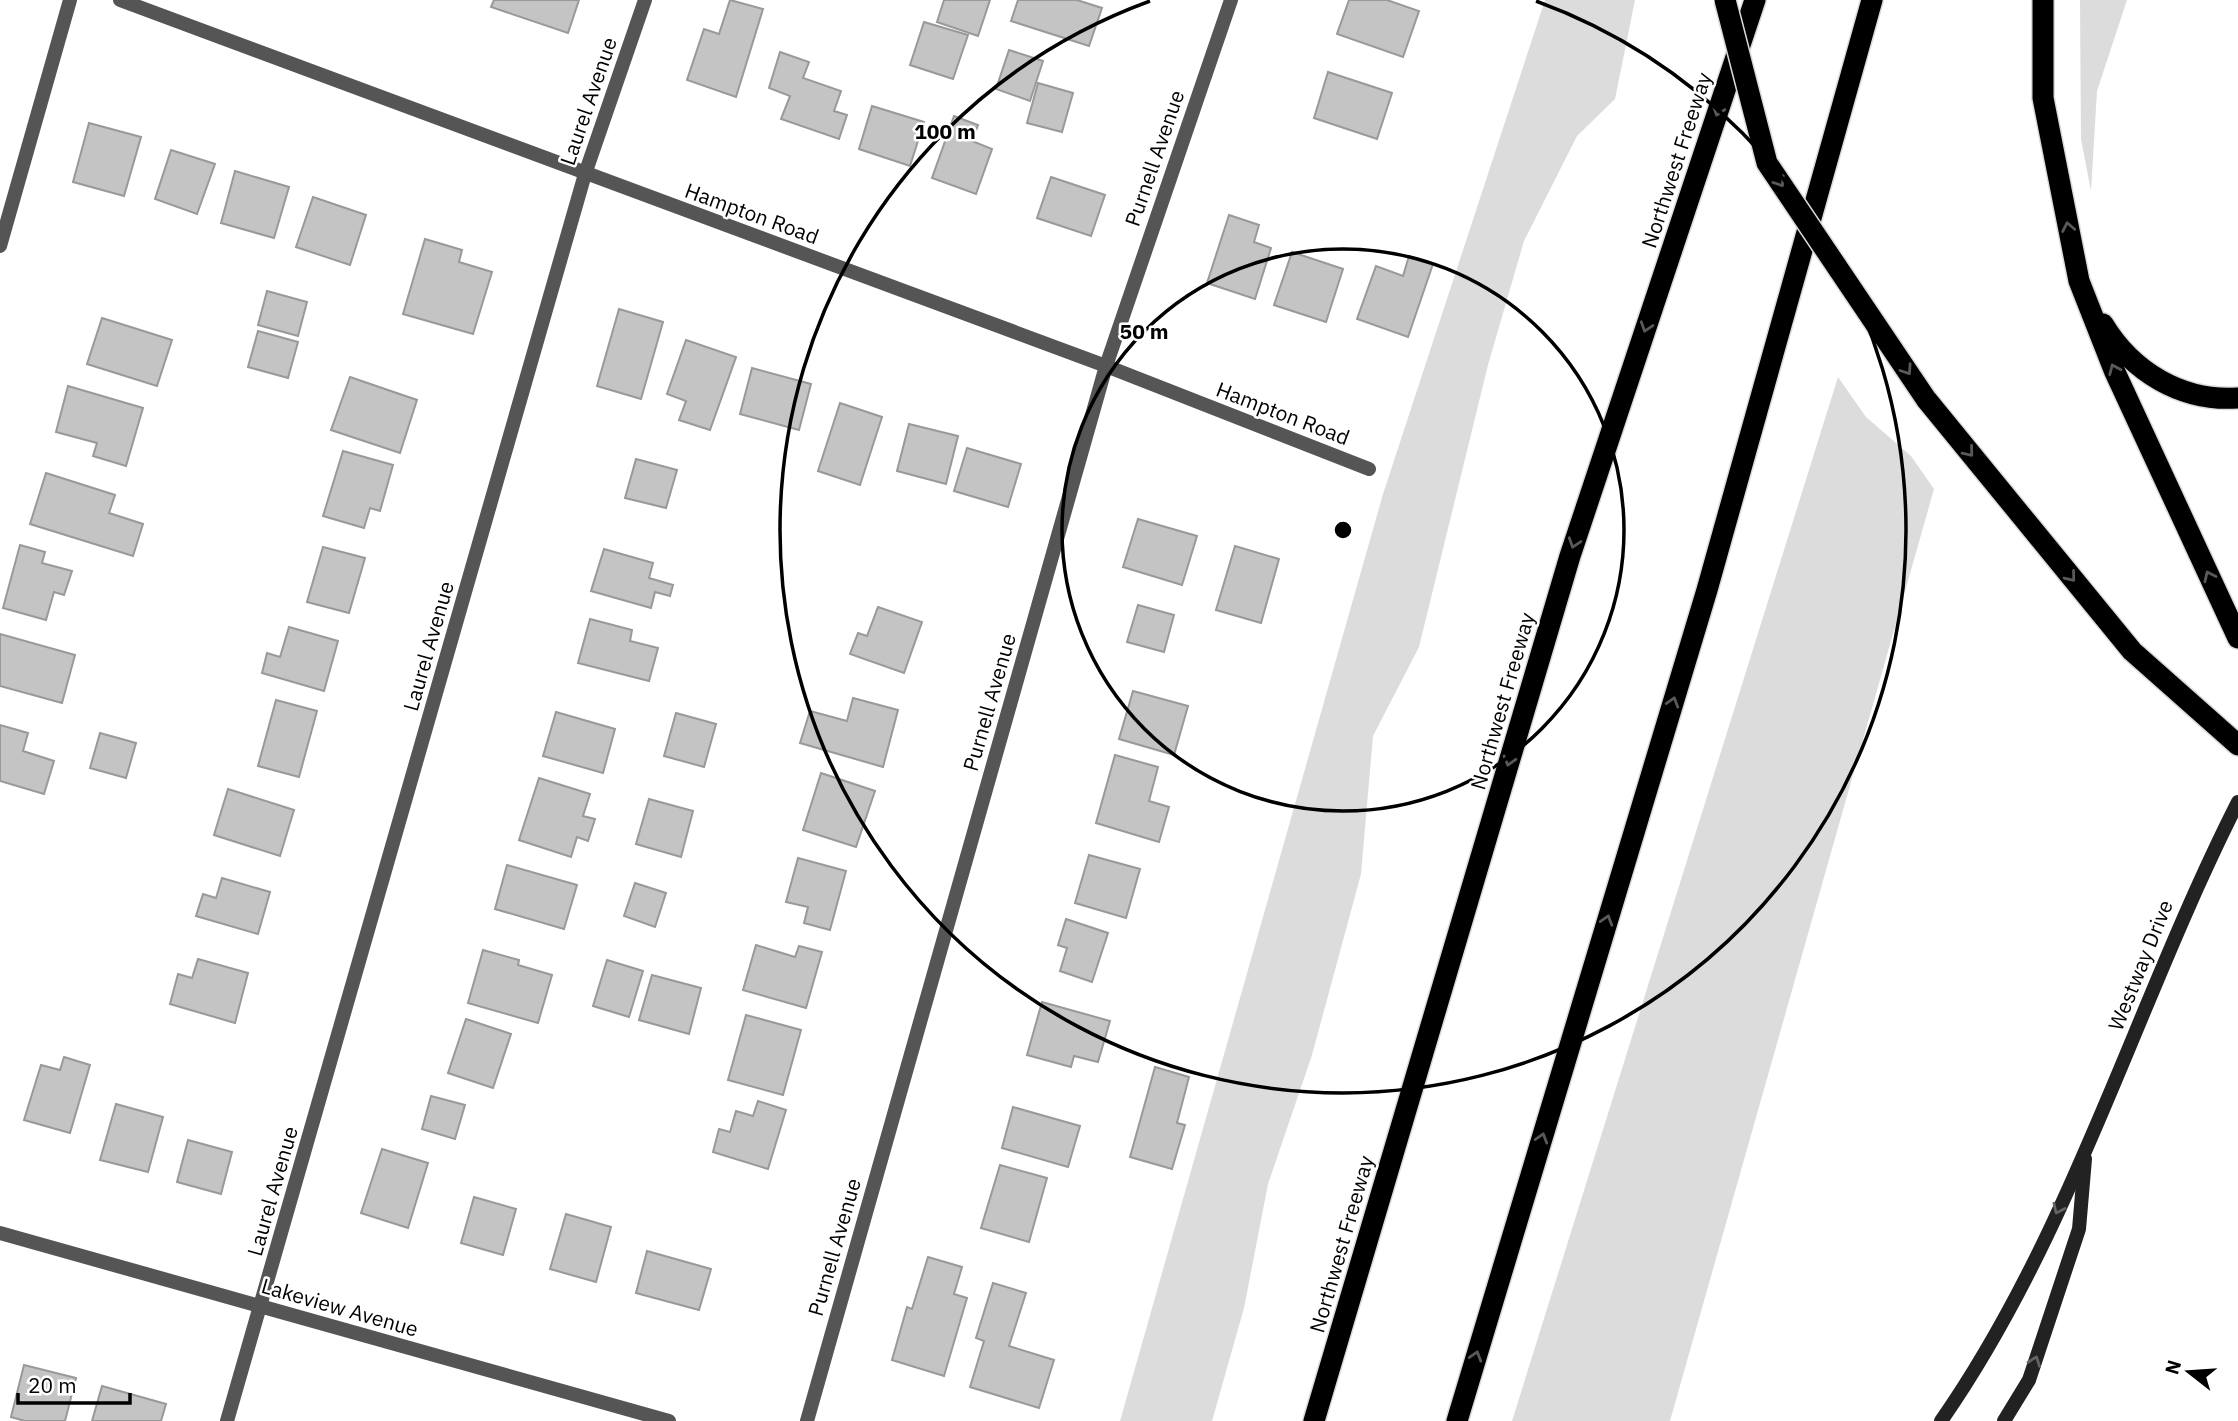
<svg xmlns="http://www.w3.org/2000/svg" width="2238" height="1421" font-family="'IBM Plex Sans',sans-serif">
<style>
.green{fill:#dcdcdc}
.building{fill:#c4c4c4;stroke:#999;stroke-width:2}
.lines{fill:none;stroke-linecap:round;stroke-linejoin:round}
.motorway-casing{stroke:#dbdbdb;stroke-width:24}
.minor{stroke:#555;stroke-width:14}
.secondary{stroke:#222;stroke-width:14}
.motorway{stroke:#000;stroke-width:21}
.motorway-bridge-casing{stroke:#dbdbdb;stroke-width:24;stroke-linecap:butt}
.motorway-bridge{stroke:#000;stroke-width:21}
.oneway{stroke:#595959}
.oneway2{stroke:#646464}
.ring{fill:none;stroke:#000;stroke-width:3.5}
.labels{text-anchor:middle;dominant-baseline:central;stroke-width:5;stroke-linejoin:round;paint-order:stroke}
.street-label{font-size:21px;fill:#000;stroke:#fff}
.centre{fill:#000;stroke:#fff;stroke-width:3.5}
.ring-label{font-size:21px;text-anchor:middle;font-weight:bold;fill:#000;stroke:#fff;stroke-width:5;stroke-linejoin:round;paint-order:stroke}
</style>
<rect width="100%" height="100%" fill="#fff"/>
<g class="green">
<polygon points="1545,0 1635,0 1615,99 1577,136 1524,241 1488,365 1419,647 1373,736 1361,874 1312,1055 1268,1184 1244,1308 1212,1421 1120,1421 1383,494"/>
<polygon points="2080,0 2127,0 2097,91 2091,191 2081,139"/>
<polygon points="1838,377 1866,417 1911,456 1934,489 1670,1421 1512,1421"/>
</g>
<g class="building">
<polygon points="494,0 579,0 568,33 491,7"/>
<polygon points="730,0 763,9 736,97 687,80 704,29 719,34"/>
<polygon points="944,0 990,0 978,36 937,22"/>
<polygon points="1018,0 1077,0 1102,8 1089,46 1011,21"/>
<polygon points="1349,0 1387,0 1419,11 1403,57 1337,34"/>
<polygon points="924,22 968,35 953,79 910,65"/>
<polygon points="1009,50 1043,61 1030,101 996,89"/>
<polygon points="780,52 809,62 803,78 841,91 834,111 847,115 839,139 781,119 790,96 769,88"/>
<polygon points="1328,72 1392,93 1377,139 1314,118"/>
<polygon points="1038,83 1073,93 1062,132 1027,123"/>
<polygon points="872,106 924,122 910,166 859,149"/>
<polygon points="954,116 978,125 972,141 992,149 976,194 932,178"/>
<polygon points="89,123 141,137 124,196 73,182"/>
<polygon points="171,150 215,164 197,214 155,199"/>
<polygon points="235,171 289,187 274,238 221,223"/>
<polygon points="1051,177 1105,195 1091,236 1037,218"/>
<polygon points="313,197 366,215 350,265 296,247"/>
<polygon points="1229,215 1259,225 1254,242 1271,248 1255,299 1207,283"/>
<polygon points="425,239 462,250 459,262 492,272 473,334 403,314"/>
<polygon points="1292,252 1343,269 1326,322 1274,305"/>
<polygon points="1409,256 1433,264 1408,337 1357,319 1376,266 1403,276"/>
<polygon points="267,291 307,302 298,336 258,325"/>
<polygon points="619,309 663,322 641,399 597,386"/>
<polygon points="102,318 172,340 157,386 87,364"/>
<polygon points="258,331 298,342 288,378 248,367"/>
<polygon points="686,340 736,357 710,430 679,420 686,401 667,394"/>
<polygon points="752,368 811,384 799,430 740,414"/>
<polygon points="350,377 417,400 400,453 331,430"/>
<polygon points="68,386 143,408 126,466 93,456 97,443 56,432"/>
<polygon points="840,403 882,417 860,485 818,471"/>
<polygon points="909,424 958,436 946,484 897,471"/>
<polygon points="967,448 1021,464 1008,507 954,491"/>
<polygon points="343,451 393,465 380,511 370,508 364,528 323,516"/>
<polygon points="636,459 677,470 666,508 625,498"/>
<polygon points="46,473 115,495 109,513 143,524 133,556 30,524"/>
<polygon points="1138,519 1197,536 1182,585 1123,567"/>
<polygon points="20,545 45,552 42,563 72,571 64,595 54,592 46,620 3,608"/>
<polygon points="1235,546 1279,559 1261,623 1216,610"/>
<polygon points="323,547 365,558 349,613 307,602"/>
<polygon points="604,549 653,563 649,578 673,585 670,596 655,592 651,608 591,591"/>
<polygon points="1138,605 1174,615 1164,652 1127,642"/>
<polygon points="878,607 922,622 904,673 850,654 858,633 867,636"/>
<polygon points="590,619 632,630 630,641 658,648 649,681 578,663"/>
<polygon points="289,627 338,641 324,691 262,673 267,653 280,657"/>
<polygon points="0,634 75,655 62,703 0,686"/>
<polygon points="1133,691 1188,706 1174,755 1119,739"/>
<polygon points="853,698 898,710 883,767 800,743 810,711 847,721"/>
<polygon points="276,700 317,711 299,777 258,766"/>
<polygon points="556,712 615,729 603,773 543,756"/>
<polygon points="676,713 716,724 704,767 664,756"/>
<polygon points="0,725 28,733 23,751 54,761 44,794 0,781"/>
<polygon points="100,733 136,743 126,778 90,768"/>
<polygon points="1115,755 1158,767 1149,801 1169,807 1159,842 1096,823"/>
<polygon points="821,773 875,791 856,847 803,830"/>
<polygon points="539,778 590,794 583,816 595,819 588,841 577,837 571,857 519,840"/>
<polygon points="228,789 294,810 280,856 214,835"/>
<polygon points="649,799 693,811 681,857 636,844"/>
<polygon points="1089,855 1140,869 1126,918 1075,903"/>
<polygon points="798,858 846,871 830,930 804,923 808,907 786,902"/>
<polygon points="507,865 577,885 564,929 495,909"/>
<polygon points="222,878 270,892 258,934 196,916 203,894 216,898"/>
<polygon points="635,883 666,893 655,927 624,916"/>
<polygon points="1066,919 1108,933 1092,982 1060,971 1067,948 1058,945"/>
<polygon points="756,945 795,957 799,946 822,952 806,1008 743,990"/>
<polygon points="483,950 519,960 518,965 552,975 538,1023 468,1003"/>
<polygon points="198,959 248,973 235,1023 170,1004 178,974 192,978"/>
<polygon points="607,960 643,971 629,1017 593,1006"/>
<polygon points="652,975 701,988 689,1034 639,1020"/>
<polygon points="1042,1002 1110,1021 1098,1062 1074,1056 1071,1067 1027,1055"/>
<polygon points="746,1015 801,1030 783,1095 728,1080"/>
<polygon points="466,1019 511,1034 493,1088 448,1073"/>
<polygon points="64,1057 90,1065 70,1133 24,1120 41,1065 60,1070"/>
<polygon points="1155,1067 1189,1077 1177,1123 1185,1125 1172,1169 1130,1157"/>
<polygon points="431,1096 465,1105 455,1139 422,1129"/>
<polygon points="758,1101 786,1110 768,1169 713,1152 719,1129 730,1132 736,1111 753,1116"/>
<polygon points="116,1104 163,1117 148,1172 100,1160"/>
<polygon points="1013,1107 1080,1126 1068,1167 1002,1148"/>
<polygon points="188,1140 232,1152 221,1194 177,1182"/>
<polygon points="382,1149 428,1163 408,1228 361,1213"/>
<polygon points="1000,1165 1047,1178 1029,1242 981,1228"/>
<polygon points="474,1197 516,1209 503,1255 461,1243"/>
<polygon points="566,1214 611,1227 596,1282 550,1269"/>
<polygon points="647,1251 711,1269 699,1310 636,1293"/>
<polygon points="928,1257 962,1267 954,1294 967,1298 944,1376 892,1360 907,1307 912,1309"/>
<polygon points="993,1283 1026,1293 1009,1346 1054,1360 1039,1408 970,1387 984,1341 976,1338"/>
<polygon points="24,1365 76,1378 65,1421 25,1421 11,1417"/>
<polygon points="102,1386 166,1404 161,1421 92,1421"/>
</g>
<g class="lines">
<g class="motorway-casing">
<g id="motorway">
<polyline points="2043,0 2043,98 2079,281 2114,370 2238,638"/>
<path d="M2103,324c29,48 79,78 135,74"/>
<polyline points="1926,399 2132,651 2238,745"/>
<polyline points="1314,1421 1570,556 1755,0"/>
<polyline points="1457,1421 1707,590 1872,0"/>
</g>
</g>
<g class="minor">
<polyline points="120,0 1106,366 1369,469"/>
<polyline points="0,246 70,0"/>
<polyline points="0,1233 669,1421"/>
<polyline points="227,1421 585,174 645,0"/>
<polyline points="807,1421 1106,366 1231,0"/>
</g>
<g class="secondary">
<path d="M1941,1421c131,-188 194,-416 297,-619"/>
<polyline points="2004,1421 2029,1380 2079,1229 2085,1159"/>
</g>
<use href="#motorway" class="motorway"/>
<g class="motorway-bridge-casing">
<polyline id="motorway-bridge" points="1725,0 1767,163 1926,399"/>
</g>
<use href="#motorway-bridge" class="motorway-bridge"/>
</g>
<defs><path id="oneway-chevron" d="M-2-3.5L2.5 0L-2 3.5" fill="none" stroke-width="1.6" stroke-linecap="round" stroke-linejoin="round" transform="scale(1.75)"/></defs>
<g class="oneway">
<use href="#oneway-chevron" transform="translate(1718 111) rotate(108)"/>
<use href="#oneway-chevron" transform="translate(1780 182) rotate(56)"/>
<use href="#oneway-chevron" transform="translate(2068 227) rotate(-101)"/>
<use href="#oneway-chevron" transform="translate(1646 327) rotate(108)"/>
<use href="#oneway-chevron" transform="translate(2114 369) rotate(-113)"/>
<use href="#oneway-chevron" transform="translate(1907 370) rotate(56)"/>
<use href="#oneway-chevron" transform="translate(1969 452) rotate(51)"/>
<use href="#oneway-chevron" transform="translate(1574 543) rotate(108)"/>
<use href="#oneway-chevron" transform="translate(2209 576) rotate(-115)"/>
<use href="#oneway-chevron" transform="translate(2071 577) rotate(51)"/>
<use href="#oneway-chevron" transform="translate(1673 702) rotate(-73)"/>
<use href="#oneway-chevron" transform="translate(1509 761) rotate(106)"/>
<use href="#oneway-chevron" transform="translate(1607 920) rotate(-73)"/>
<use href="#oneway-chevron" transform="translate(1542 1138) rotate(-73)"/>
<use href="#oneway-chevron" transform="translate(1476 1356) rotate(-73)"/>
</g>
<g class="oneway2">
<use href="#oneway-chevron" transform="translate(2058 1209) rotate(115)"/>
<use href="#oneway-chevron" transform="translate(2035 1361) rotate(-70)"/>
</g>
<g class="ring">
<circle cx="1343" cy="530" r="281"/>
<path d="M1536 1A563 563 0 1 1 1150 1"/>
</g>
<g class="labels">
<g class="street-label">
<text transform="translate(588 101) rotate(-71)">Laurel Avenue</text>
<text transform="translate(1154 158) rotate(-71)">Purnell Avenue</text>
<text transform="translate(1676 160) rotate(-72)">Northwest Freeway</text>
<text transform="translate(752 213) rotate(20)">Hampton Road</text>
<text transform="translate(1283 413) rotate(21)">Hampton Road</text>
<text transform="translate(428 646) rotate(-74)">Laurel Avenue</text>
<text transform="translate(1502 701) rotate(-74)">Northwest Freeway</text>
<text transform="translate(989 702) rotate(-74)">Purnell Avenue</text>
<text transform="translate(2140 965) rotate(-68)">Westway Drive</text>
<text transform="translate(272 1191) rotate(-74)">Laurel Avenue</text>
<text transform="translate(1341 1244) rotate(-74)">Northwest Freeway</text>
<text transform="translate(834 1247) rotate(-74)">Purnell Avenue</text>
<text transform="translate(340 1307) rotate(16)">Lakeview Avenue</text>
</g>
</g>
<circle cx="1343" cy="530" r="10" class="centre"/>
<g class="ring-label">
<text x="945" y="139">100 m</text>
<text x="1144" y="339">50 m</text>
</g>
<g transform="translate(2189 1372) rotate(287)" stroke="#ffffff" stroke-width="5" paint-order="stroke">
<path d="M0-5L12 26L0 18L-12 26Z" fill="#000000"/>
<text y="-10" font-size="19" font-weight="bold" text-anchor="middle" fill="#000000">N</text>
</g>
<path d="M18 1393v10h112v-10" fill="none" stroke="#000000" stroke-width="3.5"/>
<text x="28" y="1393" font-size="21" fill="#000000" stroke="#ffffff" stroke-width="5" paint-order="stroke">20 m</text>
</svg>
